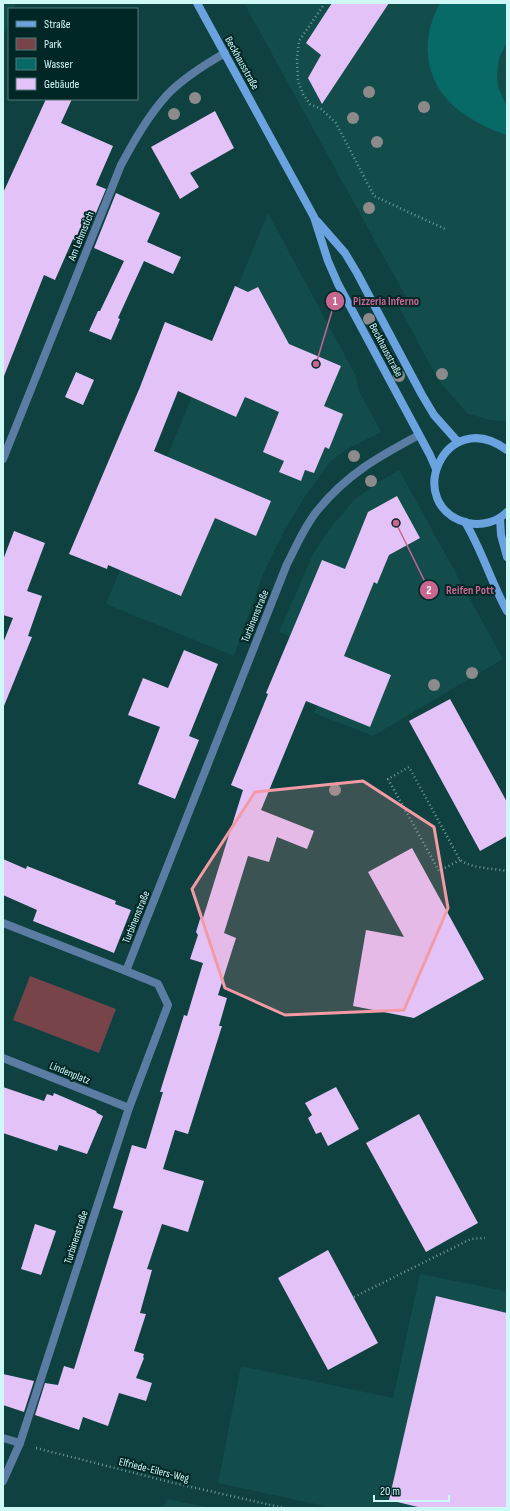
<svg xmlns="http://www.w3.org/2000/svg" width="510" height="1511" font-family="'Sofia Sans Condensed',sans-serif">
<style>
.built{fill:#124d4b}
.green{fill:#77444a}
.water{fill:#076a67}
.building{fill:#e2c2f7}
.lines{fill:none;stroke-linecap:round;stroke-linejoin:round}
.path{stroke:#6c9b99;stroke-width:2.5;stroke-dasharray:1 3;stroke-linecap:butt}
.minor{stroke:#5b7da4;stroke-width:8}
.secondary{stroke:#6ba3e0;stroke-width:8}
.tree{fill:#8c8a8b}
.marked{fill:#f49aa5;fill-opacity:0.2;stroke:#f49aa5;stroke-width:3;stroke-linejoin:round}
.labels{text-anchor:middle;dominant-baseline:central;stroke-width:4;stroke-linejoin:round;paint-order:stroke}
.street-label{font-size:11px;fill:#cef8f6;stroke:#002625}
.leader{fill:none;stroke:#c66691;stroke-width:1.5}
.callout-dot{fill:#c66691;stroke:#002625;stroke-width:1.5}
.mark-label{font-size:12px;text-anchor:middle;font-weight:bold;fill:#fff}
.callout-label{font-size:12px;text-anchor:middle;font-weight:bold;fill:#c66691;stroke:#002625;stroke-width:4;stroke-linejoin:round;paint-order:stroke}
</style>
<rect width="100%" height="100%" fill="#0e4140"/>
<g class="built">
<polygon points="3,3 16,3 14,9 9,9 9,21 3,38"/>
<polygon points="244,3 507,3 507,421 491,420 468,414 439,381 398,305 407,299"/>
<polygon points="268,213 356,376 358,389 381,432 347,449 330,462 304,498 283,533 263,574 234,656 106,604"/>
<polygon points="399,470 503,659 373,736 314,713 336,656 279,632 314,552 328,531 354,500 377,483"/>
<polygon points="420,1274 505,1291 507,1282 507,1508 334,1508 218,1483 241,1366 393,1398"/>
<polygon points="167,1499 210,1508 163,1508"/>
</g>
<polygon class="green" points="30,976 116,1009 99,1053 13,1020"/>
<path class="water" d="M440,3h67v39l-8,16 -2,17 1,12 9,20v26l-1,2c-14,-5 -27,-11 -39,-19 -41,-26 -50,-71 -27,-113z"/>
<g class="building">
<polygon points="332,3 389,3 322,104 308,78 321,55 306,43"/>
<polygon points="46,99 72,99 61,123 113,146 96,185 106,189 83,244 73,239 55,280 44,275 4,376 3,193"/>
<polygon points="215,111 234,148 190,173 199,187 180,199 151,147"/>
<polygon points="116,193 160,213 147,242 181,257 173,274 144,261 118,318 120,319 111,340 89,331 98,311 100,311 124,261 94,248"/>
<polygon points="235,286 248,292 258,287 289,344 341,366 324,406 343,414 329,449 325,447 314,473 305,470 301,481 279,472 284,461 263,452 279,412 245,397 236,417 178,391 154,451 271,501 256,536 215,518 181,596 108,565 107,569 69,554 140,387 165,322 212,341"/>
<polygon points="76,372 94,380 83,405 65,397"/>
<polygon points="397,496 420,538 389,555 377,584 374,582 344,656 391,675 370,727 306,701 261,810 314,831 307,849 277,837 269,862 248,856 224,933 236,938 218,995 227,998 219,1026 222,1026 188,1134 175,1130 163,1169 204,1181 188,1232 162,1224 147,1269 152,1270 140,1313 146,1314 134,1351 144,1354 143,1357 144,1358 136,1378 152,1383 146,1401 119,1393 108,1426 83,1417 79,1430 35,1415 45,1383 58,1385 64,1366 74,1369 123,1211 113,1208 132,1145 146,1149 163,1092 160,1092 184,1015 187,1016 203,963 190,959 198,935 196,932 200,919 203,918 243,790 231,785 268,694 266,693 322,560 345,569 368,512"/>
<polygon points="14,531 45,543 27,591 42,596 28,636 32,637 4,706 3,643 13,618 3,615 3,560"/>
<polygon points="184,650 218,664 189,736 199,740 175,799 138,784 160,727 128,715 143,678 168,688"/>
<polygon points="450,699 507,802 507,836 480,851 409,721"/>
<polygon points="412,848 484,979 414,1018 353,1006 366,930 404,937 368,872"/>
<polygon points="3,859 26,869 27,866 116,901 115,904 131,910 114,953 33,921 37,910 3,895"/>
<polygon points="3,1087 44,1101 47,1094 53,1096 54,1093 96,1111 97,1113 103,1116 87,1154 59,1145 57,1151 3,1133"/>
<polygon points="336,1087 359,1129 328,1146 321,1132 316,1134 308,1118 312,1115 305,1103"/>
<polygon points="419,1114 478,1223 426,1252 366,1143"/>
<polygon points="35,1224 56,1231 41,1275 21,1269"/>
<polygon points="328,1250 378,1343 328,1370 278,1278"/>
<polygon points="436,1296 507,1313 507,1508 422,1508 389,1500"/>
<polygon points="3,1374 34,1381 24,1412 3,1405"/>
</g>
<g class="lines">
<g class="path">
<polyline points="325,3 299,41 297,59 298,81 303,94 310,104 321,109 336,123 374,196 445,229"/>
<path d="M460,860l-21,11 -51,-92 21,-12 51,93c13,9 32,8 47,11"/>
<polyline points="354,1297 471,1239 485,1238"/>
<polyline points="36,1448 174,1483 284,1508"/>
</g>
<g class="minor">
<path d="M3,459l118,-294c13,-24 27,-49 46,-70 16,-17 37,-30 58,-42"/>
<polyline points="3,923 126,971"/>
<polyline points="3,1058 129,1108"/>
<polyline points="3,1438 20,1443"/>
<path d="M3,1481l17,-38 109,-335 39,-103 -10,-21 -32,-13 161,-407c9,-17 17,-37 30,-53 30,-37 61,-54 102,-76"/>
</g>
<g class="secondary">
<polyline points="197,3 314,217 328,261 338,284 430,455 436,469"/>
<polyline points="317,221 345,253 357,273 422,395 434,415 458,442"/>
<path d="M507,450c-62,-46 -106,56 -39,73 14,3 29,-1 39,-11"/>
<polyline points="500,518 501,535 507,557"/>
<path d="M465,522c17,28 26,60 42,89"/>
</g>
</g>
<g class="tree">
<circle cx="369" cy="92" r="6"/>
<circle cx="195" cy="98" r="6"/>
<circle cx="424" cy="107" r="6"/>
<circle cx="174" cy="114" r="6"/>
<circle cx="353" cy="118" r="6"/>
<circle cx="377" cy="142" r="6"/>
<circle cx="369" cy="208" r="6"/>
<circle cx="369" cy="319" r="6"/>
<circle cx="442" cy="374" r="6"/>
<circle cx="399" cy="376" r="6"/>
<circle cx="354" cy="456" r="6"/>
<circle cx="371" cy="481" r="6"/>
<circle cx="472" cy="673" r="6"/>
<circle cx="434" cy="685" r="6"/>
<circle cx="335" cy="790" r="6"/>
</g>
<path class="marked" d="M363,781l71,46 14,81 -44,102 -119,5 -60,-27 -33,-99 63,-97z"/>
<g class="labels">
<g class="street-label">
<text transform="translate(242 63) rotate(61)">Beckhausstraße</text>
<text transform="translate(81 236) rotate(-68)">Am Lehmstich</text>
<text transform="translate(386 350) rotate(62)">Beckhausstraße</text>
<text transform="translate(255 616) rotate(-68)">Turbinenstraße</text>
<text transform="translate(136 917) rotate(-68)">Turbinenstraße</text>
<text transform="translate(70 1073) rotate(22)">Lindenplatz</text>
<text transform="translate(76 1237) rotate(-72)">Turbinenstraße</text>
<text transform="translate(154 1470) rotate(14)">Elfriede-Eilers-Weg</text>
</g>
</g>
<path class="leader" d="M316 364L335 301M396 523L429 590"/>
<g class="callout-dot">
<circle cx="316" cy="364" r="4"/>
<circle cx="396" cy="523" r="4"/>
<circle cx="335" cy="301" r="10"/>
<circle cx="429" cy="590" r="10"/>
</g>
<g class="mark-label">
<text x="335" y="305">1</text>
<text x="429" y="594">2</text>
</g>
<g class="callout-label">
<text x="386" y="305">Pizzeria Inferno</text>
<text x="470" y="594">Reifen Pott</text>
</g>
<rect width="510" height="1511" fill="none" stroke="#cef8f6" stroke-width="8"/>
<rect x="8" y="8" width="130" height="92" fill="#002625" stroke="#527a79"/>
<rect x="16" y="21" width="20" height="6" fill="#6ba3e0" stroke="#527a79"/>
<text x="44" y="28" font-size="12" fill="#cef8f6">Straße</text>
<rect x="16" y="38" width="20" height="12" fill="#77444a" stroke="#527a79"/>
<text x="44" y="48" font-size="12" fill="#cef8f6">Park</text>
<rect x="16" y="58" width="20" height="12" fill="#076a67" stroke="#527a79"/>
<text x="44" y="68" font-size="12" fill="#cef8f6">Wasser</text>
<rect x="16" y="78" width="20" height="12" fill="#e2c2f7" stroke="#527a79"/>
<text x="44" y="88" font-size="12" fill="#cef8f6">Gebäude</text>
<path d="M374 1495v6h75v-6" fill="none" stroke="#cef8f6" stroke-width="2"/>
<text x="380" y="1495" font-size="12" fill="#cef8f6" stroke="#002625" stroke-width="3" paint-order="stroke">20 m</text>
</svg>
